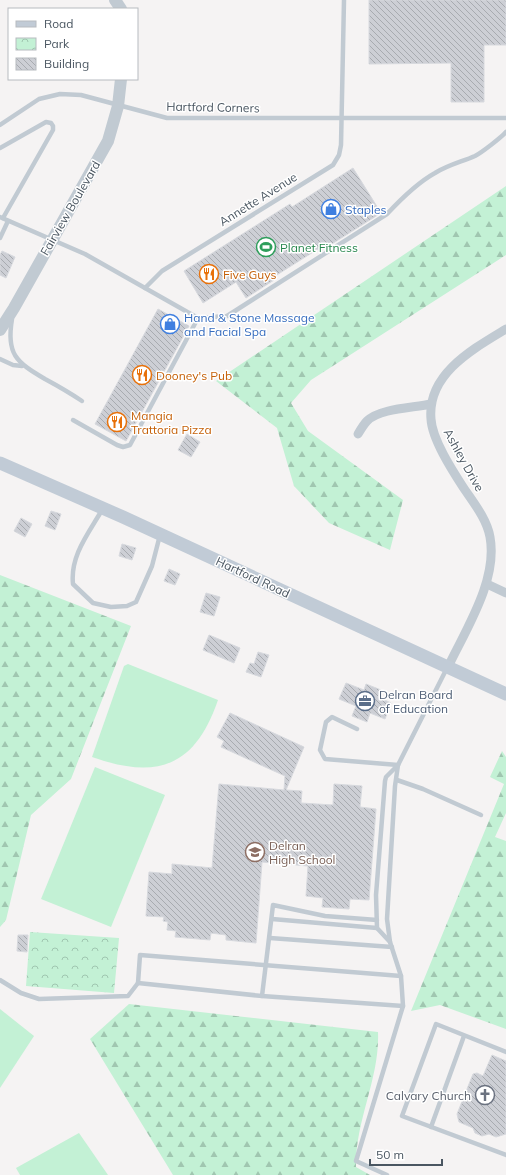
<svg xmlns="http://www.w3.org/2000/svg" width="506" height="1175" font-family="Mulish,sans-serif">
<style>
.grass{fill:#c3f1d5}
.forest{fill:url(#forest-firs)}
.park{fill:url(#park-crowns)}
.building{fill:url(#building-back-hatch);stroke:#d7d9de}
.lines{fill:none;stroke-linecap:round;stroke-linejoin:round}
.service{stroke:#c1cad2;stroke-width:4.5}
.minor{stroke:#c1cad2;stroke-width:9}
.tertiary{stroke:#c1cad2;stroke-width:12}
.secondary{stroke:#c1cbd6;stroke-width:13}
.labels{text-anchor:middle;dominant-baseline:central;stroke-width:3;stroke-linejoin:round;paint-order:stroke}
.street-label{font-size:12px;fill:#4a5661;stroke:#fff}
.shop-label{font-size:12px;fill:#366cbe;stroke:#fff;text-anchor:start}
.leisure-label{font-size:12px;fill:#27864d;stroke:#fff;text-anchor:start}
.food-label{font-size:12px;fill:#c56008;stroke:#fff;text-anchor:start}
.service-label{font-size:12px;fill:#4e5e75;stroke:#fff;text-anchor:start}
.education-label{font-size:12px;fill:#785e54;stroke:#fff;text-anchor:start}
.worship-label{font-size:12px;fill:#5b616d;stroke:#fff;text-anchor:end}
</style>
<defs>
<pattern id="forest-firs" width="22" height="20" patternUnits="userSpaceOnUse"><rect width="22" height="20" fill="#c3f1d5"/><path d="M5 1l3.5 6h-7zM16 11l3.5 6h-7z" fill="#a0c6b0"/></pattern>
<pattern id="park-crowns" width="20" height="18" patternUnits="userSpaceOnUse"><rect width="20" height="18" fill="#c3f1d5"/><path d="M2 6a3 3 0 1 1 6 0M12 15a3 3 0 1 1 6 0" fill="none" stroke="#a0c6b0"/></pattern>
<pattern id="building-back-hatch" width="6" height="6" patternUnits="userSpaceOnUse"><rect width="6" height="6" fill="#cdcfd5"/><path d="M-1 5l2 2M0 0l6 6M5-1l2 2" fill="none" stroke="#a8abb0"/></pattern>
</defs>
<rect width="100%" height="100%" fill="#f5f3f3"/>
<g class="grass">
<path d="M128,664l90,36c-23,67 -61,80 -126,57l32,-91z"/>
<polygon points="95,767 165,795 111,927 41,899"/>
<polygon points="0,1009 34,1036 0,1088"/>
<polygon points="79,1133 108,1175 20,1175 16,1168"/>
</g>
<g class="forest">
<polygon points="506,186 506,255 311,380 291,403 308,431 403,500 390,550 329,523 294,486 277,428 216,381"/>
<polygon points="0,575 131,626 71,779 31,815 6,920 0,927"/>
<polygon points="502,751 506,757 506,813 495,837 506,841 506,1029 440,1005 411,1011 504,784 490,777"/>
<path d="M129,1004l249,28c2,46 -23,89 -22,135l14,8h-197l-83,-136z"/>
</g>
<polygon class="park" points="30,932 119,938 114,993 26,986"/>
<g class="building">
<polygon points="369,0 506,0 506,45 484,45 484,102 451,102 451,63 369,64"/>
<polygon points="353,168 381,213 319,252 318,249 272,278 274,280 246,298 236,282 203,303 184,271 290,204 292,207"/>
<polygon points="2,251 15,257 6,278 0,275 0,255"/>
<polygon points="158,309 189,326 126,441 95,424"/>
<polygon points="187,434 200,442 191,457 178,450"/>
<polygon points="51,511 61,514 55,530 45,526"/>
<polygon points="21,518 32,524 25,537 14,531"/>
<polygon points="122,544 136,548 132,560 119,556"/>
<polygon points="169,569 180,574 175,585 164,581"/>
<polygon points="206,593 220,597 214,616 200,612"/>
<polygon points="209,635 240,648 234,663 203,650"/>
<polygon points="258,652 269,655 261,677 246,672 250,663 254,664"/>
<polygon points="346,683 364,690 366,684 381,690 378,697 391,703 385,719 370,713 367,722 352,716 356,706 339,699"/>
<polygon points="230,713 304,747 286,790 302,791 301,803 333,805 334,784 362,786 360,807 376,809 369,900 350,899 349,909 322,907 323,898 306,896 308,866 262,862 256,943 226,940 226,935 211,933 210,940 175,937 176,931 167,930 168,922 163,921 164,917 146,916 149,872 172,874 172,864 212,868 219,784 284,790 285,776 221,747 224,741 217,737"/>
<polygon points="18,935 28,935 27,952 17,951"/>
<polygon points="492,1055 506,1061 506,1134 496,1137 489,1134 482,1136 475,1133 473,1128 459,1122 457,1114 473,1074 477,1073 483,1076"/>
</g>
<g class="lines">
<g class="service">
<polyline points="0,125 39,99 60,94 81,95 167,118 506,118"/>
<polyline points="0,148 46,122 51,123 53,126 53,130 3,218"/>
<path d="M0,217l85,37 113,64 29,-2 160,-102c14,-15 30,-31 48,-41 13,-8 26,-11 40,-17 6,-3 27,-19 31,-24"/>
<polyline points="0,238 8,221"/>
<polyline points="145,288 162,271 333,165 339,155 341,145 344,0"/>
<path d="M12,319c-6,35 4,43 33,60 13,7 25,14 37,22"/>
<polyline points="0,359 13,365 22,366"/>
<polyline points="73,420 117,445 123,447 130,445 198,318"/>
<path d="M102,510c-14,24 -32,46 -29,74l20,19 18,4 16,-1 9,-4 16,-36 8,-31"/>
<polyline points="357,729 332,717 326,722 320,750 325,759 398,765"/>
<polyline points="397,780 423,789 481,815"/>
<polyline points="272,919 377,928"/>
<polyline points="270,938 392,947"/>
<polyline points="390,942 387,919 395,786 398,765"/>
<polyline points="401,976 140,955 138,983 262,996 403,1006"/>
<polyline points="0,980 21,993 39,999 128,996 138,983"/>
<polyline points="262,996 273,905 325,916 377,920"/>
<polyline points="506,1052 436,1024 402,1116 506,1155"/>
<polyline points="431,1127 464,1036"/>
<polyline points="387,1175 356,1161 403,1006 401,976 390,942 377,928 376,895 385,781 386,777 398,765 447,668"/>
</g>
<g class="minor">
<path d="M358,434c3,-5 6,-10 9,-13 13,-13 47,-13 64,-17"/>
<polyline points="487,584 506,593"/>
<path d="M448,667c18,-38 50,-87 42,-130 -3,-18 -17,-35 -27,-50 -11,-17 -31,-48 -32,-68 -4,-45 42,-70 75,-90"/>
</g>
<g class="tertiary">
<polyline points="115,0 121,9"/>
<polyline points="0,330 14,308 108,141 118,106 121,79"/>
</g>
<polyline class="secondary" points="0,463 123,517 506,694"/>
</g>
<defs>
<g id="shop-ring" transform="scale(1)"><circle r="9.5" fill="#fff" stroke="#3f7fe0" stroke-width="1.5"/><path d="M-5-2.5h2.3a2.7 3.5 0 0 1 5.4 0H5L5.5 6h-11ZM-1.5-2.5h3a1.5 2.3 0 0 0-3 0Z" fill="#3f7fe0"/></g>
<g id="stadium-ring" transform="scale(1)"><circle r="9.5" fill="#fff" stroke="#2e9e5b" stroke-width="1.5"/><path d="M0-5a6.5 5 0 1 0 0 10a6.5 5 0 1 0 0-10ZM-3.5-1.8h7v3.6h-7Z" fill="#2e9e5b"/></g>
<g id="restaurant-ring" transform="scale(1)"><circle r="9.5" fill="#fff" stroke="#e8710a" stroke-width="1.5"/><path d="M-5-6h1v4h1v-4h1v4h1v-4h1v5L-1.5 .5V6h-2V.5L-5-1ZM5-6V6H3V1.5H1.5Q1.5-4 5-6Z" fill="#e8710a"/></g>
<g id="office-ring" transform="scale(1)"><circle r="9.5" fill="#fff" stroke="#5c6f8a" stroke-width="1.5"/><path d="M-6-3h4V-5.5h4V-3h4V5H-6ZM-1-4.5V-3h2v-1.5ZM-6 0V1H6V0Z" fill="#5c6f8a"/></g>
<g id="school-ring" transform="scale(1)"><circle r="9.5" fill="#fff" stroke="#8d6e63" stroke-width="1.5"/><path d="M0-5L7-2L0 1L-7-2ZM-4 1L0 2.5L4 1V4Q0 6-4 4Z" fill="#8d6e63"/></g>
<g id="church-ring" transform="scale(1)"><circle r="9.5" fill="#fff" stroke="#6b7280" stroke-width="1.5"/><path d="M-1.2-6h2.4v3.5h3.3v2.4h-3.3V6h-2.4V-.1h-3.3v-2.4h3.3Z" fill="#6b7280"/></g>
</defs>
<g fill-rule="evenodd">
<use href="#shop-ring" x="331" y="209"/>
<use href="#stadium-ring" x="266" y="247"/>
<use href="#restaurant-ring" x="209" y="274"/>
<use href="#shop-ring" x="170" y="324"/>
<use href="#restaurant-ring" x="142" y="375"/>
<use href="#restaurant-ring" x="117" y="422"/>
<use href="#office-ring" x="365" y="701"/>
<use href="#school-ring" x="255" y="852"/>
<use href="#church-ring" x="485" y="1095"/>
</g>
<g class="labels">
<g class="street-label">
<text transform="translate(213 107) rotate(1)">Hartford Corners</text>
<text transform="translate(258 199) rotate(-32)">Annette Avenue</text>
<text transform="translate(70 208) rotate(-60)">Fairview Boulevard</text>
<text transform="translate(464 460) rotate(61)">Ashley Drive</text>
<text transform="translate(253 577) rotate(25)">Hartford Road</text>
</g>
<g class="shop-label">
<text x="345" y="209">Staples</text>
<text x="184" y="317">Hand &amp; Stone Massage<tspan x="184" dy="14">and Facial Spa</tspan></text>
</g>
<g class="leisure-label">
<text x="280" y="247">Planet Fitness</text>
</g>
<g class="food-label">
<text x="223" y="274">Five Guys</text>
<text x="156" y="375">Dooney's Pub</text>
<text x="131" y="415">Mangia<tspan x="131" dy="14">Trattoria Pizza</tspan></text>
</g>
<g class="service-label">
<text x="379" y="694">Delran Board<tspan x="379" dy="14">of Education</tspan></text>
</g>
<g class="education-label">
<text x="269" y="845">Delran<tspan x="269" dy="14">High School</tspan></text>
</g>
<g class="worship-label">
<text x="471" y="1095">Calvary Church</text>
</g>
</g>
<rect x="8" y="8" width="130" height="72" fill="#ffffff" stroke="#b7bbc0"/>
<rect x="16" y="21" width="20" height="6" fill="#c1cbd6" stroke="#b7bbc0"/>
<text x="44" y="28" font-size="12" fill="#4a5661">Road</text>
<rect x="16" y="38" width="20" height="12" fill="url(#park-crowns)" stroke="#b7bbc0"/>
<text x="44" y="48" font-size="12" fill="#4a5661">Park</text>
<rect x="16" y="58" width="20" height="12" fill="url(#building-back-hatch)" stroke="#b7bbc0"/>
<text x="44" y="68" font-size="12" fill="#4a5661">Building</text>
<path d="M370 1159v6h72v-6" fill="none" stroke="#4a5661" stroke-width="2"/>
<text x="376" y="1159" font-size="12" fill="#4a5661" stroke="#ffffff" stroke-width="3" paint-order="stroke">50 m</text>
</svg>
